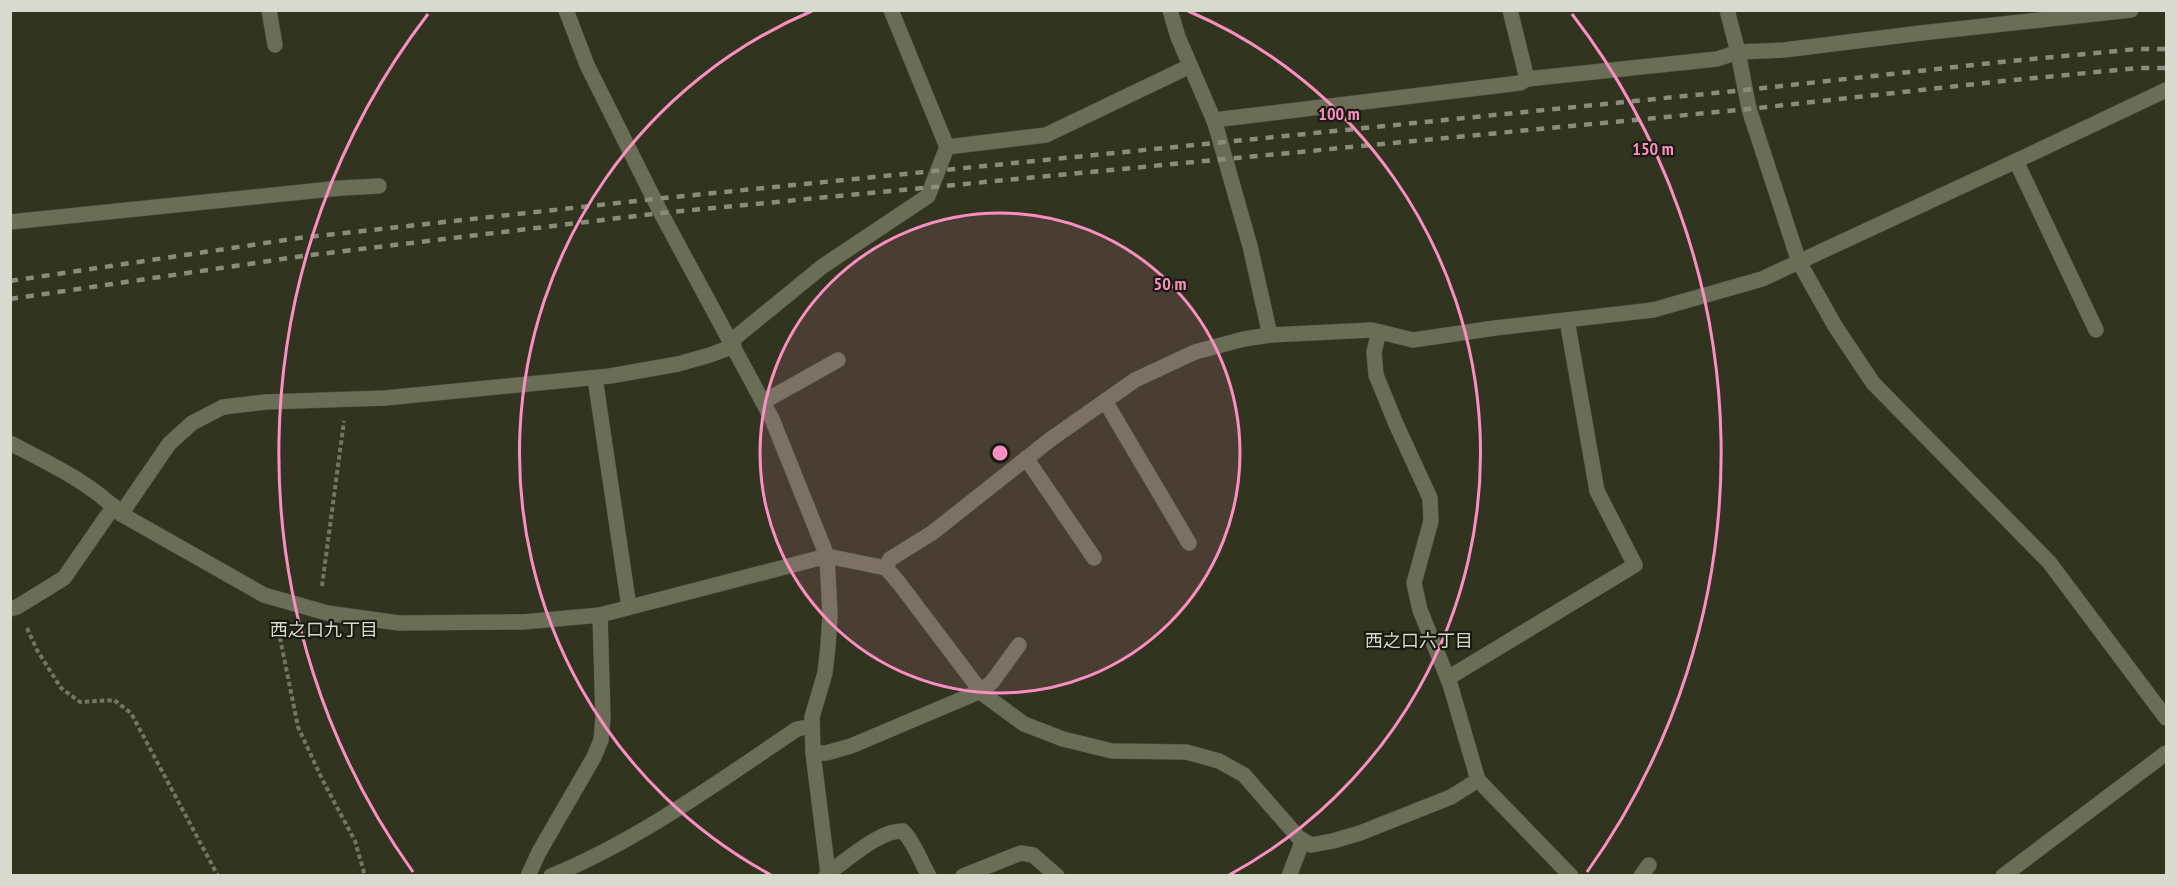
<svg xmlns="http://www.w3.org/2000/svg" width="2177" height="886" font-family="'PT Sans Narrow','Noto Sans JP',sans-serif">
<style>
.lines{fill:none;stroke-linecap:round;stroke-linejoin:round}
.lane-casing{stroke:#4e513f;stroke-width:16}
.street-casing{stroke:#4e513f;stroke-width:16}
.path{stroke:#747665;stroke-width:4;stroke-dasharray:4.5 3;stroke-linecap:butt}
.lane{stroke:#6a6e57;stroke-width:15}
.street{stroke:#6a6e57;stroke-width:15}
.rail{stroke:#8b8d7c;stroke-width:4.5;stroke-dasharray:8 8;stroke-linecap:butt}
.ring{fill:none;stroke:#fc8fc2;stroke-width:3}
.labels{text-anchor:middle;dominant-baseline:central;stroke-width:4.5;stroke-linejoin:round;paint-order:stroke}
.neighbourhood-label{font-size:18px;fill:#d8dacd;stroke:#191b11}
.centre{fill:#fc8fc2;stroke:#191b11;stroke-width:3}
.ring-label{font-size:18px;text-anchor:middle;font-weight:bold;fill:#fc8fc2;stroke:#191b11;stroke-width:4.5;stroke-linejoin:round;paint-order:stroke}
</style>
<rect width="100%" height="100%" fill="#31341f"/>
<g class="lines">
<g class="lane-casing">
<g id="lane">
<polyline points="269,10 275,45"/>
<polyline points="891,10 947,147 1046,135 1190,66"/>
<polyline points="1510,10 1527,79"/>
<polyline points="1215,123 1222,119 1520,83 1527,79 1717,59 1738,52"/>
<polyline points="1270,335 1372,330 1413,340 1495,328 1653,310"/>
<polyline points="731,341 823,266 928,196 947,147"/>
<polyline points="595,378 629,607"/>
<polyline points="1105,401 1189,543"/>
<polyline points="763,402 838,360"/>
<polyline points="1026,458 1094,558"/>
<polyline points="886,568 890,559 932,533 1051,439 1135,380 1195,352 1244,339 1270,335 1250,246 1215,123 1178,37 1170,10"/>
<polyline points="600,615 827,556 830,615 828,646 825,673 812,717 813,753 828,873 826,876"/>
<polyline points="1448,678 1635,565 1597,491 1567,320"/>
<polyline points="813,753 826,753 851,746 981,691 992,682 1019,645"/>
<path d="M828,873c20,-13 51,-43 75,-42 12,12 17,30 26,45"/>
<path d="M551,876c88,-36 167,-94 246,-147l15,-3"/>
<polyline points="963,876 1021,853 1033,855 1057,876"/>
<polyline points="1289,876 1303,840"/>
<polyline points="1641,876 1649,865"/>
</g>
</g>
<g class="street-casing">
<g id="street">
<polyline points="566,10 587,65 661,213 772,419 827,556 886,568 899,583 983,694 1024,724 1063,739 1112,751 1186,752 1219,761 1244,775 1299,838 1311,845 1333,841 1360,833 1451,797 1478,780 1571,876"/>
<polyline points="1727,10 1738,52 1749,109 1799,262 1835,326 1873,383 2049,562 2166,718"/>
<polyline points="1738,52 1784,50 1921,33 2131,10"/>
<polyline points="2016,161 2096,330"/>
<polyline points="10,222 341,188 379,186"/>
<polyline points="1653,310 1762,279 2016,161 2166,90"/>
<polyline points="1379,332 1374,352 1376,375 1396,424 1430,498 1431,521 1414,583 1420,610 1450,684 1478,780"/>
<path d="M10,443c40,21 80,39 111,71l143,81 63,18 72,10 124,-1 77,-7 3,102 -2,23 -7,17 -55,95 -11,24"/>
<polyline points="121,514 169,444 192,423 223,407 266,402 385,398 610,376 678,364 710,355 734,346"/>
<polyline points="10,609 17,607 64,578 114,506"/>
<polyline points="2003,876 2166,753"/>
</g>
</g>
<g class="path">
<polyline points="322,586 344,421"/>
<polyline points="277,623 298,727 322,779 355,841 365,876"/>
<polyline points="27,628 37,650 61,688 80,702 114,700 131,713 218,876"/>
</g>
<use href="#lane" class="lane"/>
<use href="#street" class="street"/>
<g class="rail">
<polyline points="10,281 299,238 654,199 1745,90 2001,62 2137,49 2166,49"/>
<polyline points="10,299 303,256 661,213 1749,109 2003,81 2139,68 2166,68"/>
</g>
</g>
<circle cx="1000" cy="453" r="240" fill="#fc8fc2" fill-opacity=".12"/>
<g class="ring">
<circle cx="1000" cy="453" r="240"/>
<path d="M771 875A480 480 0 0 1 812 11M1188 11A480 480 0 0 1 1229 875"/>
<path d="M413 872A721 721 0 0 1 428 14M1572 14A721 721 0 0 1 1587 872"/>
</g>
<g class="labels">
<g class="neighbourhood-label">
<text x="324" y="629">西之口九丁目</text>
<text x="1419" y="640">西之口六丁目</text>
</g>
</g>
<circle cx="1000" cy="453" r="9" class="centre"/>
<g class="ring-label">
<text x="1339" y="120">100 m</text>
<text x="1653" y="155">150 m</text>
<text x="1170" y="290">50 m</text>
</g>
<rect width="2177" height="886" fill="none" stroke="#d8dacd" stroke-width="24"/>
</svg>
